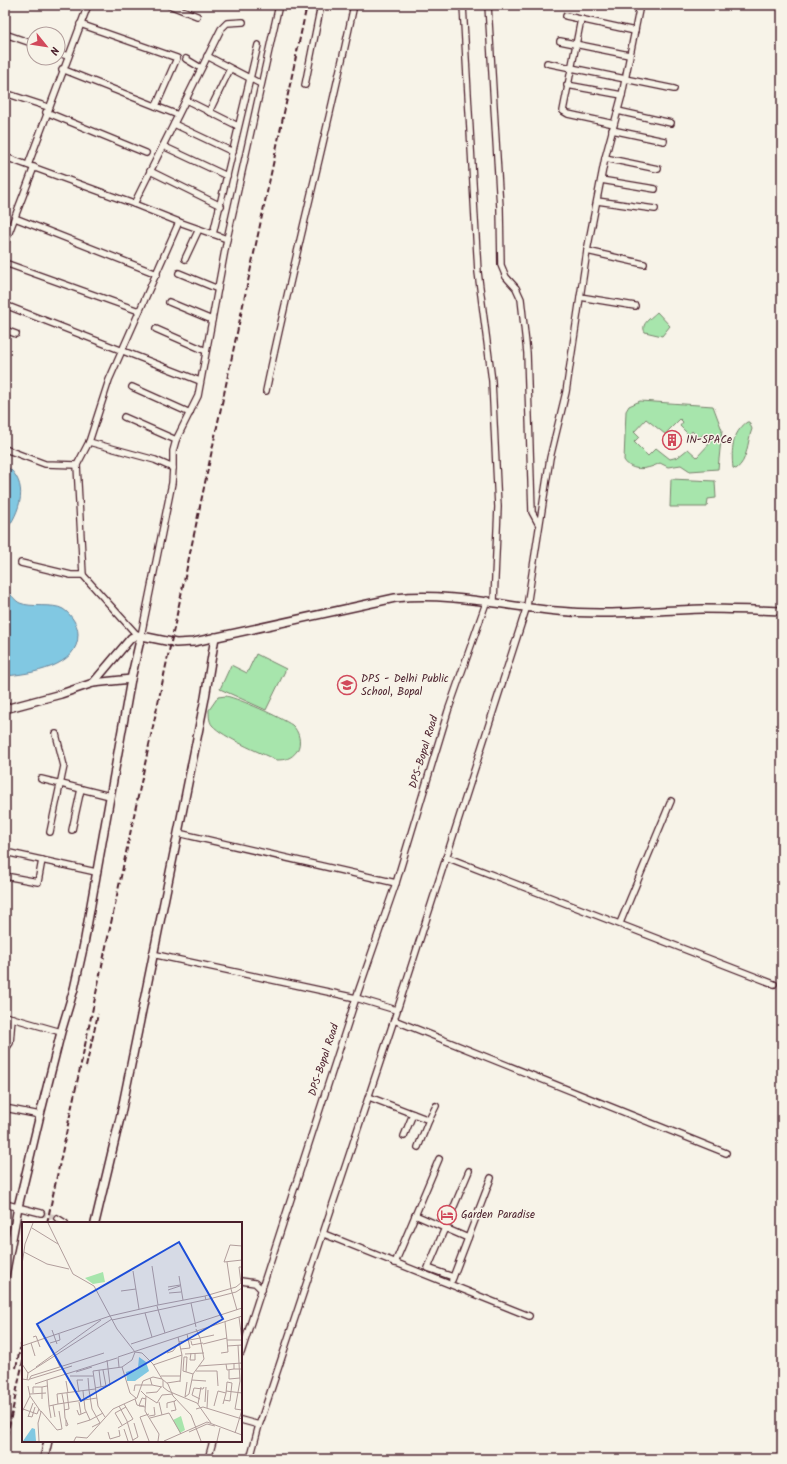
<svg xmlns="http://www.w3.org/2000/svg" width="787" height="1464" font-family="Kalam,sans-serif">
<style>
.green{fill:#a7e5ac;stroke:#78826c;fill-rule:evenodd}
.water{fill:#81c8e2;stroke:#6b8499}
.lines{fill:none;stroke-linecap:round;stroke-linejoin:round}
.minor-tunnel{stroke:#d4c9c2;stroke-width:5.5;stroke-dasharray:5.5 3;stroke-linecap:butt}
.minor-casing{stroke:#4a1f2b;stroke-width:8}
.tertiary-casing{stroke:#4a1f2b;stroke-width:10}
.minor{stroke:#f7f3e8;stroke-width:5.5}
.tertiary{stroke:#f7f3e8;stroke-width:7}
.rail{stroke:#4a1f2b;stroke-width:2;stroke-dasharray:6 3;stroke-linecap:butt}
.labels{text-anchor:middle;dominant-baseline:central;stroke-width:3;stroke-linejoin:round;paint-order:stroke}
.poi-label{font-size:11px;fill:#4a1f2b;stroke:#f7f3e8;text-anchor:start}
.street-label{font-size:11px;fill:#4a1f2b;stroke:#f7f3e8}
.inset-road{fill:none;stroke:#b29e9c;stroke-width:1}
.view{fill:#1d4ed8;fill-opacity:0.15;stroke:#1d4ed8;stroke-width:2}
.inset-edge{fill:none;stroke:#4a1f2b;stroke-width:2}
</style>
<rect width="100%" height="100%" fill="#f7f3e8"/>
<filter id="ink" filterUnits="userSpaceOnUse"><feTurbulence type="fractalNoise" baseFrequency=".025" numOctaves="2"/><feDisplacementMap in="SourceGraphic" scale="8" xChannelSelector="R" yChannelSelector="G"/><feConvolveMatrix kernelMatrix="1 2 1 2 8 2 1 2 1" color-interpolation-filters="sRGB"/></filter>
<g filter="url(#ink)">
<g class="green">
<path d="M657,312l13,14 -8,10 -17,-4c-5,-8 6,-14 12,-20z"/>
<path d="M640,401l73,5 9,24 -4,39 -28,2 -9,-6 -13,2 -8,-4c-11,6 -28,10 -36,-3l2,-49 3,-5zM646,419l19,15 15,-15 3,3 -3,4 9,9 3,-4 7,7 5,-4 7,8 -14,15 -9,-8 -10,8 -8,2 -14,-11 -8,8 -14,-14 5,-5 -5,-5z"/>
<path d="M747,422h2l3,7c-5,13 -4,32 -16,40l-3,-1c-2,-18 -1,-35 14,-46z"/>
<polygon points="671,479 715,481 716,498 708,499 707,507 670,507"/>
<polygon points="256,654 286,669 266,710 220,689 231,665 247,673"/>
<path d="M226,696c14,3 54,21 66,29 7,6 10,18 5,26 -6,8 -12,9 -21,9 -17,-8 -52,-22 -64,-35 -3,-4 -3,-10 -3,-15l9,-13z"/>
</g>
<g class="water">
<path d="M5,465c26,18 15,47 0,67z"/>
<path d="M5,588c4,4 10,13 15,15 11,5 33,0 43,6 8,5 15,16 15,25 1,33 -48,40 -73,42z"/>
</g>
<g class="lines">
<polyline class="minor-tunnel" points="41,1213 57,1218"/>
<g class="minor-casing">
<g id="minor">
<polyline points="169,5 197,16"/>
<polyline points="463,5 478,272 492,381 498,507 494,601"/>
<polyline points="488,5 500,208 501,265 506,277 516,288 521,299 527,353 532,512 539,525"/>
<polyline points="566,16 635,31"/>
<polyline points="581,19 563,111 568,114 614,124"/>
<polyline points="80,24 177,58 156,106"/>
<polyline points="5,34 34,44"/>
<polyline points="560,41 629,55"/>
<polyline points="58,53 68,56"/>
<polyline points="207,56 261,84"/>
<polyline points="186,59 201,68"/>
<polyline points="547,63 674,89"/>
<polyline points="62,69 178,115"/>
<polyline points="305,85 321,5"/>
<polyline points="567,85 622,95"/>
<polyline points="5,93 48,107"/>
<polyline points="186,100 238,126"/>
<polyline points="618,111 671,123"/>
<polyline points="46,112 146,153"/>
<polyline points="209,112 230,69"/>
<polyline points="174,124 233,152"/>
<polyline points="612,130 664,141"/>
<polyline points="163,146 227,176"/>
<polyline points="5,157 134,204 179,222 109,380 89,442 77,465 83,575 137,635"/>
<polyline points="605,158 658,169"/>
<polyline points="28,165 88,5"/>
<polyline points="150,171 221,206"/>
<polyline points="601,180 655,189"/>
<polyline points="597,201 655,209"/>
<polyline points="134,204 221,29 227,23 243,22"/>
<polyline points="15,218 157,274"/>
<polyline points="179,222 227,239"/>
<polyline points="213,234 258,45"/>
<polyline points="5,243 34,167"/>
<polyline points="587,251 644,264"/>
<polyline points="185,259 199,229"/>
<polyline points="5,263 139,311"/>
<polyline points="179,273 218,289"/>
<polyline points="580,297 635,306"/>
<polyline points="169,302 212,320"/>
<polyline points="5,305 200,381"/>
<polyline points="156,329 206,351"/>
<polyline points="5,330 16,334"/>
<polyline points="132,387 190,413"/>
<path d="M266,391c27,-129 61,-257 88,-386"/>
<polyline points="124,417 176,440"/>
<polyline points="89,442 155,460 173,468 172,483 141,636"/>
<polyline points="5,449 45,464 77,465"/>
<polyline points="173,468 173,451 176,440 198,396 227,239 279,5"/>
<polyline points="21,563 71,575 83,575"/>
<polyline points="41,779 110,796"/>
<polyline points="72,830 81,789"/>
<polyline points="50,832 64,766 56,734"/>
<polyline points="178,833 396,883"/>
<polyline points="5,852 96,872"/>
<polyline points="446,857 774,984"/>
<polyline points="5,876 38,882 42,860"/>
<polyline points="620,923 671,801"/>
<polyline points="152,954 356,998 396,1010"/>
<polyline points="5,1016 61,1032"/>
<polyline points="394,1020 527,606 550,458 566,392 587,251 605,158 622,95 640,5"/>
<polyline points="5,1050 10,1043 12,1018"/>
<polyline points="369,1097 429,1120 418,1147"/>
<polyline points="5,1108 40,1115"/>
<polyline points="429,1120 436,1106"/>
<polyline points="404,1136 413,1114"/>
<polyline points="5,1204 41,1213"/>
<polyline points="415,1215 468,1238"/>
<polyline points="57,1218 65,1223"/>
<polyline points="324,1234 529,1316"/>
<polyline points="395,1263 439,1159"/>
<polyline points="453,1277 428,1268 469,1171"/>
<polyline points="452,1280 491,1178"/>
<polyline points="241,1281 255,1283 262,1290"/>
<polyline points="241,1353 356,998 396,883 448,711 487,600"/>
<polyline points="241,1420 259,1425 261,1420 394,1020 726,1153"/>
<polyline points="208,1459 213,1441"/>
<polyline points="250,1459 259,1425"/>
</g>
</g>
<g class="tertiary-casing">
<g id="tertiary">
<polyline points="93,683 131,679"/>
<path d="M5,709l56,-15 32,-11 38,-45 6,-3 39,8 18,-1 201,-44c55,-6 108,8 162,13 49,5 98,-1 146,-2 26,0 53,1 79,2"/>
<polyline points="95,1223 121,1114 178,833 205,698 215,637"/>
<polyline points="5,1276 18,1207 40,1115 61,1032 74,989 84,944 131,679 141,636"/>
<polyline points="44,1459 48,1441"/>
</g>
</g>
<use href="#minor" class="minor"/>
<use href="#tertiary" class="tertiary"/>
<g class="rail">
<polyline points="86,1067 98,1014"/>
<polyline points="47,1223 307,5"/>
<polyline points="16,1368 23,1335"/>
<polyline points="5,1445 23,1361"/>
</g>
</g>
</g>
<defs>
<g id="building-ring" transform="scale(1)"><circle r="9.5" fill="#f7f3e8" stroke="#d1495b" stroke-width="1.5"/><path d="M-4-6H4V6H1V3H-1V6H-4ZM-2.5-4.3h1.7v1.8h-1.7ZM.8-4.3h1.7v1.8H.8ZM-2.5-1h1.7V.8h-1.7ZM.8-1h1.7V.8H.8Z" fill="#d1495b"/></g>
<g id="school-ring" transform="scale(1)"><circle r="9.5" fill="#f7f3e8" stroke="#d1495b" stroke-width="1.5"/><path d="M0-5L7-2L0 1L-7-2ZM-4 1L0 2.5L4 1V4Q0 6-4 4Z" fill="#d1495b"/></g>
<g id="hotel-ring" transform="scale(1)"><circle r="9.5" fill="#f7f3e8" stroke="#d1495b" stroke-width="1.5"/><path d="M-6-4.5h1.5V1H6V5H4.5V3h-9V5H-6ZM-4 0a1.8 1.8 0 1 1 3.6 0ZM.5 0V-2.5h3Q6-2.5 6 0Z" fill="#d1495b"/></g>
</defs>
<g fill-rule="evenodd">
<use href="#building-ring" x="672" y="440"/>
<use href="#school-ring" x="347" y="685"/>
<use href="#hotel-ring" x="447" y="1215"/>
</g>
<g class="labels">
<g class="poi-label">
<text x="686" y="440">IN-SPACe</text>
<text x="361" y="679">DPS - Delhi Public<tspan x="361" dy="13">School, Bopal</tspan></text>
<text x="461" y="1215">Garden Paradise</text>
</g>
<g class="street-label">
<text transform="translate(424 752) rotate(-73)">DPS-Bopal Road</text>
<text transform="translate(324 1060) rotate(-72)">DPS-Bopal Road</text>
</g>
</g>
<g transform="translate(22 1222)">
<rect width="220" height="220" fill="#f7f3e8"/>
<path d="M81,50l2,10 -12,2 -8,-6zM159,194l4,14 -5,3 -7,-13z" fill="#a7e5ac"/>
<path d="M117,135l7,5 3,9 -14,10h-8l-1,-9 12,-4zM10,206l3,1 1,12h-13z" fill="#81c8e2"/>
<path class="inset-road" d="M26,1l25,51 21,12 23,43 18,23 7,1 11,11 9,15M10,6l26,16M220,24l-12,-1 -6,17 18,-2M2,30l23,12 22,5M205,40l4,27 6,21M0,43l3,-21 8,-21M130,44l6,39 47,-9 1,4M111,49l6,38M157,54l4,24M219,61l-2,-16h3M146,65l12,-2M146,68l12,-4M99,69l15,-2M147,71l12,-1M183,74l31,-9 6,-5M169,81l5,24M135,84l8,27M123,91l7,24M217,95l3,23M90,98l97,-21 27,-7 6,-4M203,100l2,18h15M30,108l5,14M11,115l3,-1 4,11M169,119l1,4 11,-2M157,120l21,-4 -4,-9M9,121l4,13M28,121l10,-3 -1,-6M109,122l111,-36M181,122l24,-6M216,123l2,36 -5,28 7,1M0,124l88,-30 48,-11M205,124l15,-1M159,127l9,-1 -3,-14M145,131l6,-2 6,-8M169,131l-1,7h5v-7M199,131l7,-1 -1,-12M163,132l19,-1M33,134l5,11M165,135h-3l-1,14 10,3M212,141v6h8M0,142l6,9 -1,7M204,142l1,6 7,-1M131,143l29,-10 -4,-18M177,144l43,-3M14,145l65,-47M97,145l-1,-10 124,-41M100,145l8,26 6,5M77,148l2,17M81,148l3,16M207,148v9l11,-1M174,149h21l1,15M54,150l16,-5M164,150l1,-15M6,151l84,-54M48,154h23M139,154h19M66,156l1,12M128,156l2,7 10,2M0,157l7,1 2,-4 73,-23M8,157l42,-13M141,158v7l5,4 29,12 14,20M170,158l14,1M44,159l2,12M158,160l2,-27M145,161l13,-2M13,162l12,-4M73,166l15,-3 -3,-25M73,167l-38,5 1,10 39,-6M67,168l3,19 8,14 -8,4M61,169l2,18 5,11 13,-7M112,169l1,-6h17M119,169l5,5 -1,15 14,23 -1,7M204,169l16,2M57,170l-2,-12h6M11,171v-6h9M124,171l11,-1 4,-5M8,172l16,-1M40,172l2,10 1,14 1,2v6l2,-1 -2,-5M8,174l11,16 -3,11 1,18M124,174l11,7 5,-8 11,-1M163,175l4,-3 4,-20 11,-15 -4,-21 14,-3M163,175l2,-15M20,177v-12l5,-1M113,177l2,6 8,2M178,177l-8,-4 2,-7 9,1 1,-2M202,178l6,1 2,-18 -5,-1 -1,11M57,180l2,12M137,180l3,13M183,180l1,-15M36,182l-9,2 -2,-26 70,-22M176,182l3,-17M31,183l2,12M27,184l2,12M97,184l8,15 6,20M122,184h-5l1,-3 2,-5 4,1M192,184l4,-15 8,2 -3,11M145,186v-5l8,-2M185,186l1,-18M1,187l14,5 2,-5M174,187l7,-2 39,12M42,188l5,-1 -2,-16M55,188l2,5 7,-3M19,189l16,19 5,-1 -3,-18M149,189l5,-1 -2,-8 2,-2M0,190l8,-16 -2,-10M6,194l4,1 3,-10M127,194l6,-1 -1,-8M6,195l5,-14M83,195l-7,-11 -5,-35 29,-4 10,-7 3,-8M128,196l19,-5 12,21M55,202l13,-4M100,203l-7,-12 11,-6M96,206l15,-9 -9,-15M102,207l4,12M86,210l2,7 10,-3 -1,-6M167,210l18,-8 8,2M213,211l7,-23M111,218l5,-3 -4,-14M52,219l2,-4 11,1 26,-29 24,-11 6,-17 10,-4 9,2 6,5 5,12 18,19 10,26M127,219l-9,-24 9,-3M142,219l43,-19 35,13M195,219l3,-13"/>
<path class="view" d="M157,20l44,77 -142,82 -44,-77z"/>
<rect width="220" height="220" class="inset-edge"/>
</g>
<rect width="787" height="1464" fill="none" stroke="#f7f3e8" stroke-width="20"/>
<rect x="10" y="10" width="767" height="1444" fill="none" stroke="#4a1f2b" stroke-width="1.5" filter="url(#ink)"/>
<g transform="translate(46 46) rotate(120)"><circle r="19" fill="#f7f3e8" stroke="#b29e9c"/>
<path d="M0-3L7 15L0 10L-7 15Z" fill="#d1495b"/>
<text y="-6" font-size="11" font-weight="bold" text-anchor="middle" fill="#4a1f2b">N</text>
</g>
</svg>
